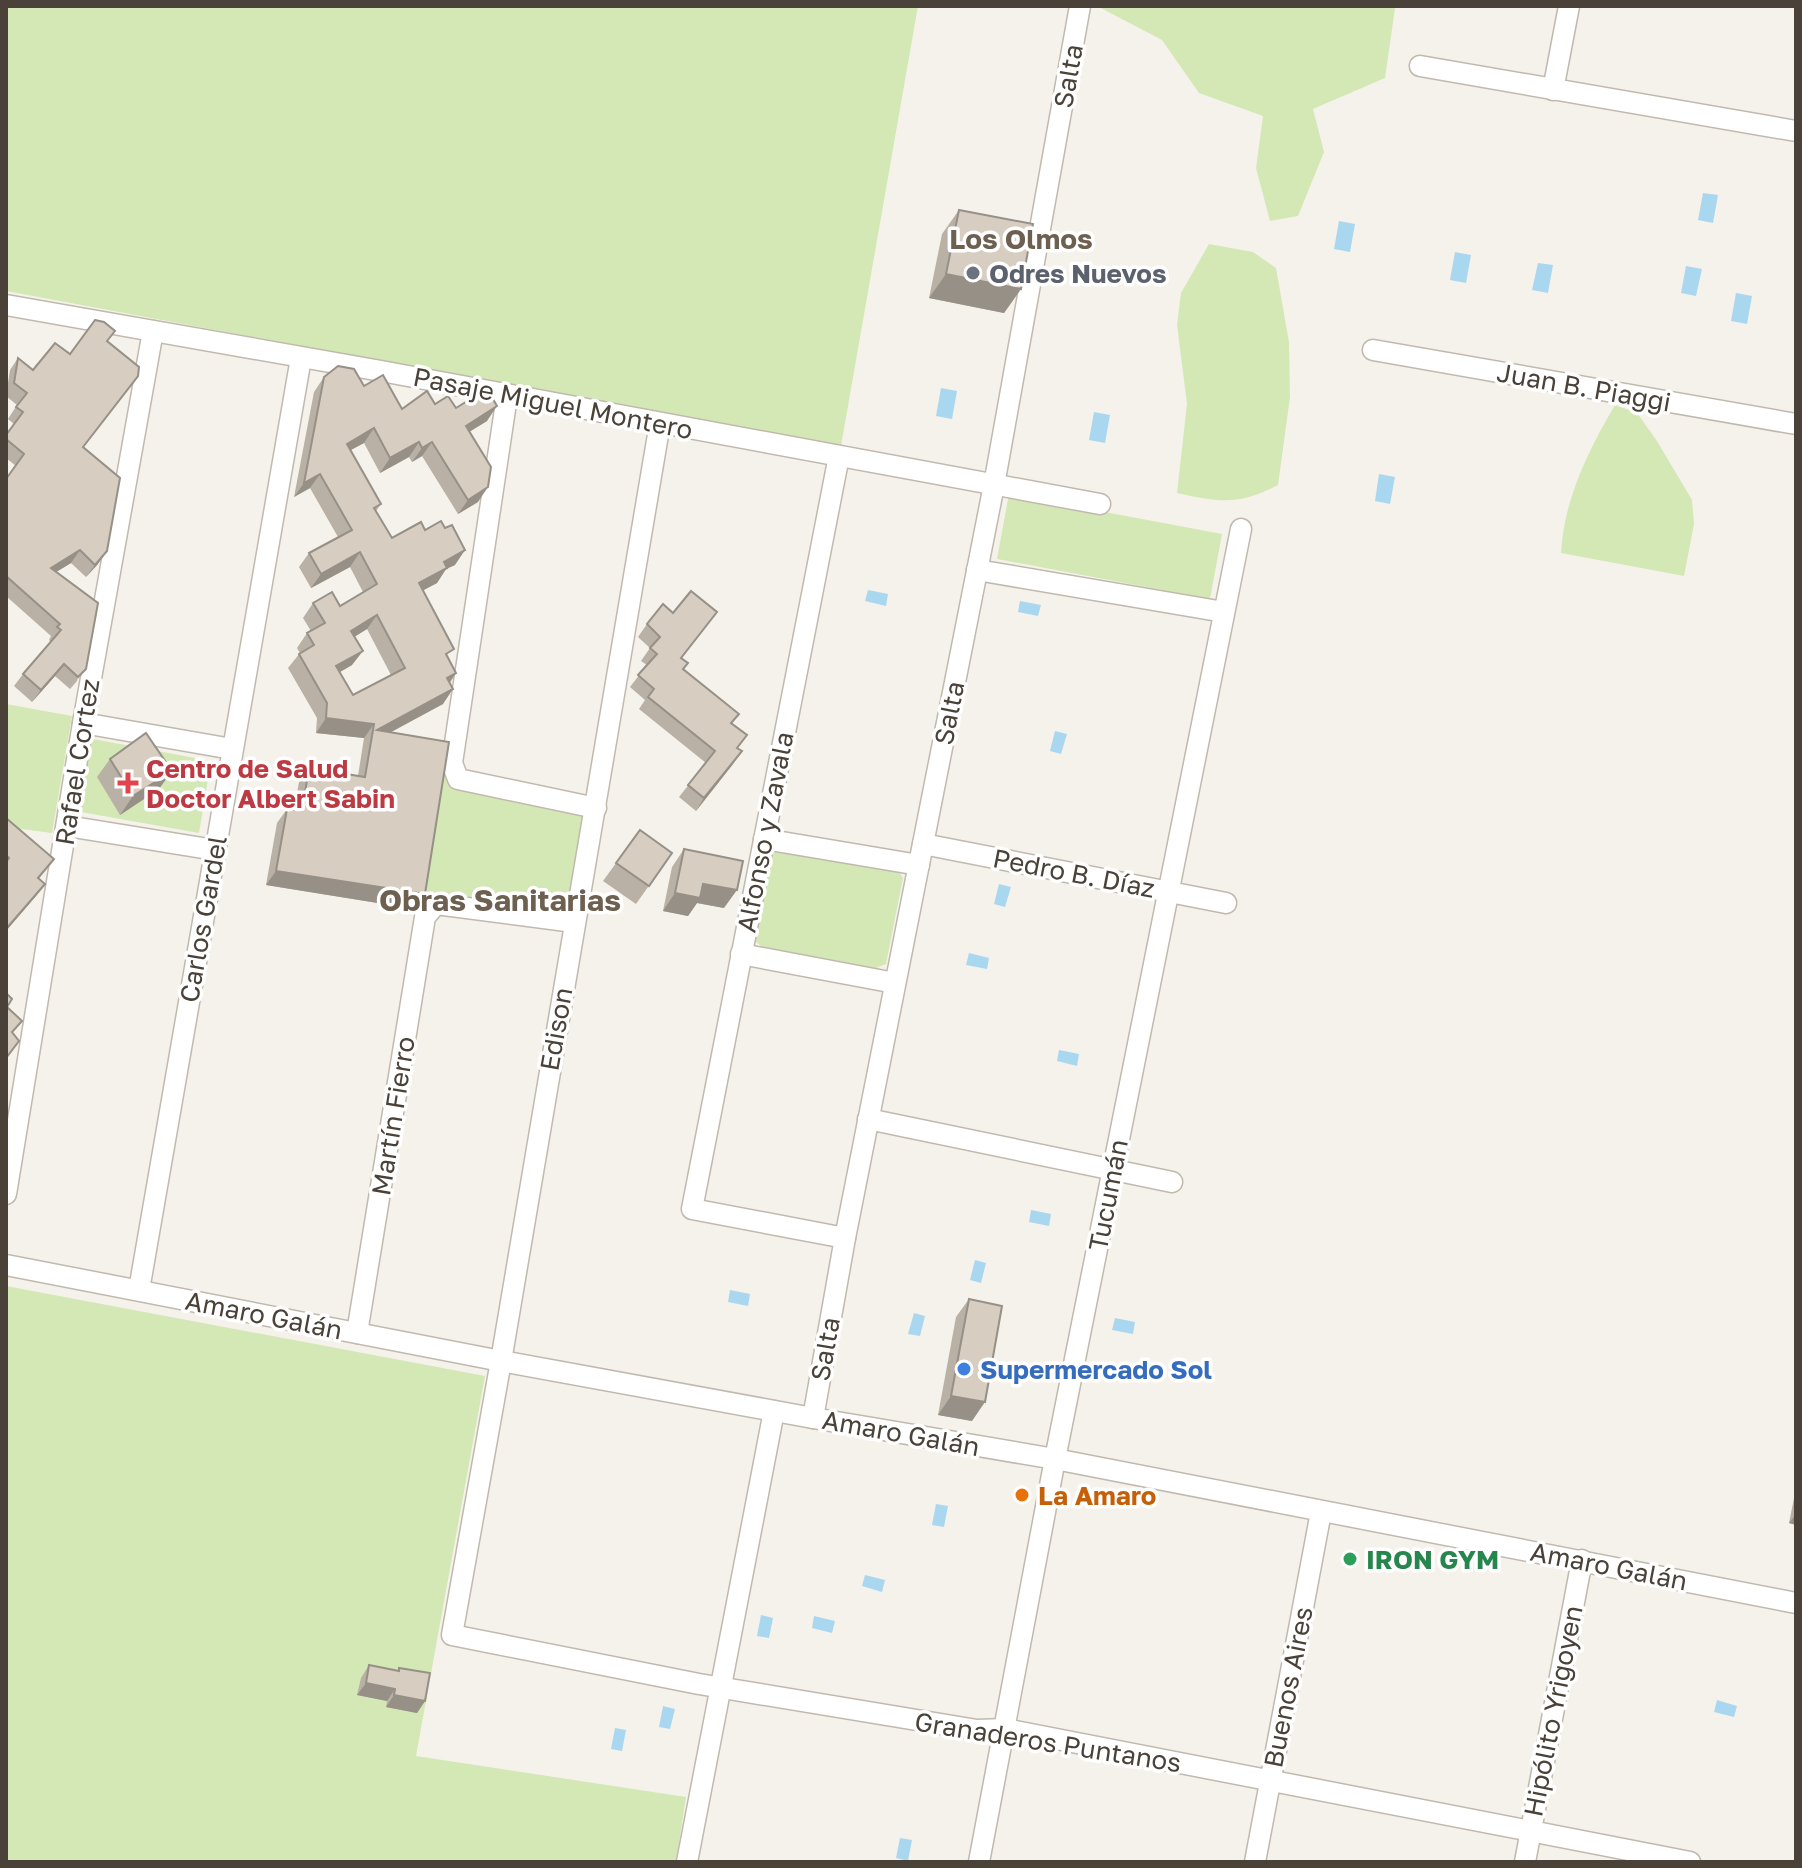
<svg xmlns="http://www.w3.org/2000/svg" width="1802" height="1868" font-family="'Golos Text',sans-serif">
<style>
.green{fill:#d4e8b5}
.water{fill:#aad7f0}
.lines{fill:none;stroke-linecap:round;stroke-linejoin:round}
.minor-casing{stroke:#c1b9ae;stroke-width:23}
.minor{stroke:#fff;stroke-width:20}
.wall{fill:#b9b0a6;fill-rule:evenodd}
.shaded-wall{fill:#969087}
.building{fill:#d7cdc1;stroke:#969087;stroke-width:2;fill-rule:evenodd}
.worship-dot{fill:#6b7280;stroke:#fff;stroke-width:3}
.health-dot{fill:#e0444e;stroke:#fff;stroke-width:3}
.shop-dot{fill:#3f7fe0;stroke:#fff;stroke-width:3}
.food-dot{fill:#e8710a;stroke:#fff;stroke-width:3}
.leisure-dot{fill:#2e9e5b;stroke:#fff;stroke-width:3}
.labels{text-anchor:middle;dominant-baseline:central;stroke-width:7;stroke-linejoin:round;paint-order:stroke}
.street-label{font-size:26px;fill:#4a4239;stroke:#fff}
.worship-label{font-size:26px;font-weight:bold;fill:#5b616d;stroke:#fff;text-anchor:start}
.health-label{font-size:26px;font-weight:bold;fill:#be3a42;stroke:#fff;text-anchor:start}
.shop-label{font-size:26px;font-weight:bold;fill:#366cbe;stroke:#fff;text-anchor:start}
.food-label{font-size:26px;font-weight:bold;fill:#c56008;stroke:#fff;text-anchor:start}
.leisure-label{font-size:26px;font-weight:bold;fill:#27864d;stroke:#fff;text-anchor:start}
.neighbourhood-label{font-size:28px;font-weight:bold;fill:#6d6050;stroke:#fff}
.quarter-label{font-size:30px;font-weight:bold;fill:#6d6050;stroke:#fff}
</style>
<rect width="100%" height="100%" fill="#f5f2eb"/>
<g class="green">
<polygon points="6,6 918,6 841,446 6,291"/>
<polygon points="1097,6 1388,6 1395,8 1385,78 1313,109 1324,152 1298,216 1270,221 1256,168 1263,116 1199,93 1162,40"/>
<path d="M1209,244l44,8 23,16 13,74 1,55 -12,88c-40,21 -59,17 -101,8l10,-89 -10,-79 4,-32z"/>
<path d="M1615,405l22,8 20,28 35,59 2,24 -10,52 -123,-23c3,-54 27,-102 54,-148z"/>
<polygon points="1009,494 1222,534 1210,599 997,559"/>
<polygon points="6,704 72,716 52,833 6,827"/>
<polygon points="88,738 211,761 199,833 75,811"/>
<polygon points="439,756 453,788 579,812 585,820 569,904 560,913 434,895 415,909"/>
<polygon points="780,846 896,867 903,878 886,964 876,968 762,947 753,939 766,856"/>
<polygon points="6,1286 485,1376 416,1756 686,1797 676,1862 6,1862"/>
</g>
<g class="water">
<polygon points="1703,193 1718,195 1713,223 1698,220"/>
<polygon points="1339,221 1355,224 1350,252 1334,249"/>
<polygon points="1455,252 1471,255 1466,283 1450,280"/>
<polygon points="1538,263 1553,265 1548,293 1532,290"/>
<polygon points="1686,266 1702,269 1696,296 1681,293"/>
<polygon points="1736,293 1752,296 1747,324 1731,321"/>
<polygon points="941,388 957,391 952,419 936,416"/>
<polygon points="1094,412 1110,415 1105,443 1089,440"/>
<polygon points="1379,474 1395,477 1390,504 1375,501"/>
<polygon points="868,590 888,594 886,606 865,601"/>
<polygon points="1020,601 1041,605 1038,616 1018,612"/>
<polygon points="1055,731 1067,734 1061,754 1050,751"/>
<polygon points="999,884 1011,887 1005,907 994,904"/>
<polygon points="969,953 989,958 987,969 966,965"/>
<polygon points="1059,1050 1079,1054 1077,1066 1057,1061"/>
<polygon points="1031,1210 1051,1214 1049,1226 1029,1222"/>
<polygon points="975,1260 986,1263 981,1283 970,1280"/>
<polygon points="730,1290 750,1294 748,1306 728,1302"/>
<polygon points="914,1313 925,1316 920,1336 908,1334"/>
<polygon points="1115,1318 1135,1322 1133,1334 1112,1330"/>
<polygon points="936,1504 948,1506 944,1527 932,1525"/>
<polygon points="865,1575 885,1580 882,1592 862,1586"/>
<polygon points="761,1615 773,1618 769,1638 757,1636"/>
<polygon points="814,1616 835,1621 832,1633 812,1628"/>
<polygon points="1717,1700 1737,1706 1734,1717 1714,1712"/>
<polygon points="663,1706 675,1709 670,1729 659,1727"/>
<polygon points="615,1728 626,1730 622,1751 611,1749"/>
<polygon points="900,1838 912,1840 908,1861 896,1858"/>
</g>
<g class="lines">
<g class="minor-casing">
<g id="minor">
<polyline points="1420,66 1796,131"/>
<polyline points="1553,90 1569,6"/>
<polyline points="6,305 381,371 1100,504"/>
<polyline points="1373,350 1796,424"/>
<polyline points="507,396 452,763 458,779 596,808"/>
<polyline points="660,423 501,1361 452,1635 699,1684 977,1730 1005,1729 1690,1862"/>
<polyline points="839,456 692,1209 845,1238"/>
<polyline points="977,570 1224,612"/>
<polyline points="83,723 232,749"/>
<polyline points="67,826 215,850"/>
<polyline points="764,839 919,865"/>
<polyline points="923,844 1226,903"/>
<polyline points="741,954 895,983"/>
<polyline points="868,1119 1172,1182"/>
<polyline points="6,1194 83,723 153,331"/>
<polyline points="6,1265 501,1361 813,1418 1055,1459 1796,1603"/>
<polyline points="139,1290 301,358"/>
<polyline points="357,1333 425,917 436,904 574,922"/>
<polyline points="813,1418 845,1238 994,485 1080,6"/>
<polyline points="687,1862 774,1411"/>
<polyline points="979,1862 1055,1459 1241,529"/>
<polyline points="1255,1862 1321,1512"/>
<polyline points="1525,1862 1582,1560"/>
</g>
</g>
<use href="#minor" class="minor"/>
</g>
<g class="wall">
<polygon points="959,210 1021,289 1004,313 929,298 942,234"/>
<polygon points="108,342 138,376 83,448 98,564 86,577 71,563 56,572 98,603 77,681 70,689 55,676 32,702 14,686 23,674 51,642 49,640 51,636 6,596 6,479 16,466 6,458 6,435 14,424 8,419 17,405 6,396 10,370 18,358 33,370 70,354"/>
<path d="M324,377l40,9 38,23 33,-5 21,4 31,13 -18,11 9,70 -20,12 -36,-58 -10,6 -3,-5 -29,16 -16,-30 -14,7 31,54 -5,7 16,27 33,-8 30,35 -9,4 -9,14 -14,7 25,68 8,15 -6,10 -7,21 -53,28 25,177 -149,-24 11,-62 10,-14 7,1 5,-28 10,-14 49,8 6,-38 -48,-5 1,-15 -29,-50 12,-15 -3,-5 10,-15 4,-2 -8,-13 10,-15 27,3 23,-14 -13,-25 -39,21 -12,-21 10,-14 29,-16 -28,-49 -16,9 20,-105zM367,629l24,46 -38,20 -13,-23 12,-7 2,-28z"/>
<polygon points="717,612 682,658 684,670 739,714 732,723 738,748 733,764 696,811 679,797 706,763 639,709 645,700 630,687 647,665 641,661 650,648 638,637 647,624 673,613"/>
<polygon points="110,759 159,789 120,815 97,777"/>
<polygon points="640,830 672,853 636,904 603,881"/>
<polygon points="684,849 724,908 697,903 688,916 663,911 672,867"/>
<polygon points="969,1299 972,1421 938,1415 956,1317"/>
<polygon points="1796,1488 1796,1525 1789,1523"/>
<polygon points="369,1665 397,1671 399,1668 425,1701 417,1713 386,1707 387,1701 357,1695 361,1678"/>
</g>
<g class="shaded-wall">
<polygon points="946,274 1021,289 1004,313 929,298"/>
<polygon points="497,406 487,421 456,440 466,426"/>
<polygon points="374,428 364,443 336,458 347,444"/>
<polygon points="419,442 409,457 380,473 390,458"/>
<polygon points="432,442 422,456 412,462 422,448"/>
<polygon points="320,474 310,488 294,497 304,483"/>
<polygon points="488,487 478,502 458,514 468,500"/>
<polygon points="80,550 71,563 43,580 51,568"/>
<polygon points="465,550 455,565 446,569 437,583 409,598 419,583 444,562"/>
<polygon points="107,551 98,564 86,577 95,565"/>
<polygon points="360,552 350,567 311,588 321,574"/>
<polygon points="377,615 367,629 341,645 351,631"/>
<polygon points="363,651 352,665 326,680 336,666"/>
<polygon points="64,664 55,676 32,702 41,690"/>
<polygon points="456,673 446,687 447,678"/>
<polygon points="453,689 443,704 371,743 377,730"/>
<polygon points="326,718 374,724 364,738 316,733"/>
<polygon points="742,751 733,764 696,811 704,798"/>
<polygon points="172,771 159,789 120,815 133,796"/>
<polygon points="276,871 425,894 415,909 266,885"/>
<polygon points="45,884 36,896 6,931 6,929"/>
<polygon points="703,884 737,890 724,908 697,903 688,916 663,911 675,893"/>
<polygon points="951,1396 985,1402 972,1421 938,1415"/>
<polygon points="1796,1514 1796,1525 1789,1523"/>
<polygon points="366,1683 395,1689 387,1701 357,1695"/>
<polygon points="394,1695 425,1701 417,1713 386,1707"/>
</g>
<g class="building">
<polygon points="959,210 1033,224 1021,289 946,274"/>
<polygon points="95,320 104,322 115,331 107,341 139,367 138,376 83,447 120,478 107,551 95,565 80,550 51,568 98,603 86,669 78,677 64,664 41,690 23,674 61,630 57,627 60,624 6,576 6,479 24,454 6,439 6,435 23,412 16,407 27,393 14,383 18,358 33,370 55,343 70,354"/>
<path d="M338,366l16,3 10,17 19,-11 19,34 25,-18 8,13 13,-8 8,12 31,-19 10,17 -31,20 25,41 -3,20 -20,13 -36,-58 -10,6 -3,-6 -29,16 -16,-30 -27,16 34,60 -7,4 18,30 29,-16 4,8 16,-9 4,7 7,-3 13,25 -21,12 3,6 -28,15 35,66 -8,5 10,19 -9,5 6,11 -76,41 72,12 -24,152 -149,-23 11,-62 15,2 7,-43 56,9 9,-53 -48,-6 1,-15 -28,-49 15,-9 -7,-12 18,-10 -12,-20 19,-11 8,14 37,-22 -17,-32 -39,22 -12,-21 43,-23 -32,-56 -16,9 20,-106zM377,615l28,53 -52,27 -17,-29 27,-15 -12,-20z"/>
<polygon points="691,591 717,612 681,658 688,663 683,669 739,714 731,723 747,735 737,748 742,751 704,798 688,785 715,751 648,697 654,689 638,675 657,654 650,648 660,637 647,624 663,604 673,613"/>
<polygon points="146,733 172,771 133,796 110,759"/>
<polygon points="6,818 54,859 38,878 45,884 6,929 6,862 9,858 6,855"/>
<polygon points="640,830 672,853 649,886 616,863"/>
<polygon points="684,849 743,861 737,890 703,884 700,898 675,893"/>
<polygon points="6,993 12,999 7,1007 22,1021 12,1032 19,1041 6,1058"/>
<polygon points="969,1299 1002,1306 985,1402 951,1396"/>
<polygon points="369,1665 399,1671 399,1668 430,1673 425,1701 394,1695 395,1689 366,1683"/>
</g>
<circle class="worship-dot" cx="973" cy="273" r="8"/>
<path class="health-dot" d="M124 771h8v8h8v8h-8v8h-8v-8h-8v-8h8z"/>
<circle class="shop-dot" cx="964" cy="1369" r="8"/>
<circle class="food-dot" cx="1022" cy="1495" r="8"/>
<circle class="leisure-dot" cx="1350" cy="1559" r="8"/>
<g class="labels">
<g class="street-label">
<text transform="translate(1068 76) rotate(-80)">Salta</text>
<text transform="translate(1584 387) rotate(10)">Juan B. Piaggi</text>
<text transform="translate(553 403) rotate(11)">Pasaje Miguel Montero</text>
<text transform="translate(949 713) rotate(-79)">Salta</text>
<text transform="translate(77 762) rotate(-81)">Rafael Cortez</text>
<text transform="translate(765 832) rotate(-79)">Alfonso y Zavala</text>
<text transform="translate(1074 873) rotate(11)">Pedro B. Díaz</text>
<text transform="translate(203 919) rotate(-80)">Carlos Gardel</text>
<text transform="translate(556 1029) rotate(-80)">Edison</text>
<text transform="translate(393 1116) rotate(-81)">Martín Fierro</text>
<text transform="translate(1108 1195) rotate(-79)">Tucumán</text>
<text transform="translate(264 1315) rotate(11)">Amaro Galán</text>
<text transform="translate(825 1349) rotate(-80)">Salta</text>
<text transform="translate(901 1433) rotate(10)">Amaro Galán</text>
<text transform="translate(1609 1566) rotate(11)">Amaro Galán</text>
<text transform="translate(1288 1687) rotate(-79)">Buenos Aires</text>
<text transform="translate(1553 1711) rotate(-79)">Hipólito Yrigoyen</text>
<text transform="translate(1048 1742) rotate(9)">Granaderos Puntanos</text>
</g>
<g class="worship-label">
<text x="989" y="273">Odres Nuevos</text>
</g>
<g class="health-label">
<text x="146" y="768">Centro de Salud<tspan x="146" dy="30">Doctor Albert Sabin</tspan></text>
</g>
<g class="shop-label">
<text x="980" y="1369">Supermercado Sol</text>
</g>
<g class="food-label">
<text x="1038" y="1495">La Amaro</text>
</g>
<g class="leisure-label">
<text x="1366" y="1559">IRON GYM</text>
</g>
<g class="neighbourhood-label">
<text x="1021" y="238">Los Olmos</text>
</g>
<g class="quarter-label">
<text x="500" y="900">Obras Sanitarias</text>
</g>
</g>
<rect width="1802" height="1868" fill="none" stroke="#4a4239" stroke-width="16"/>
</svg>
